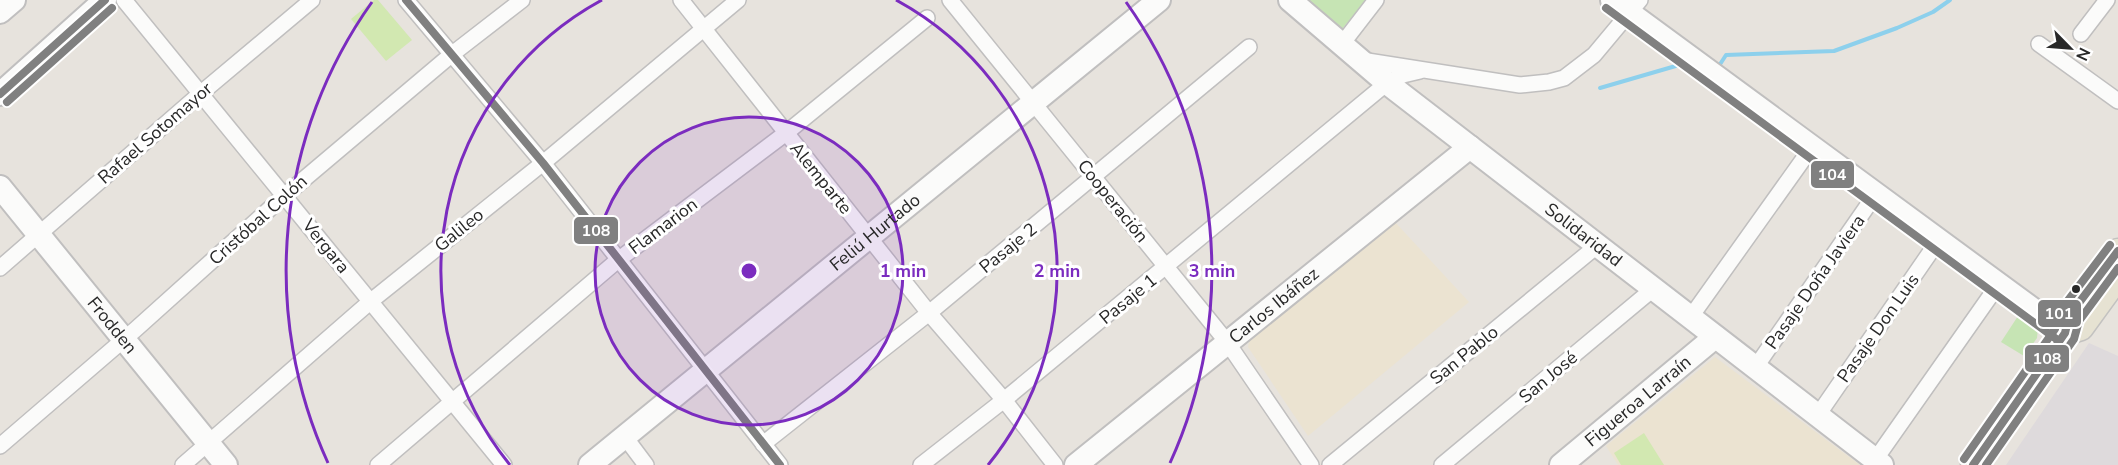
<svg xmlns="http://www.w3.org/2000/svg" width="2118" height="465" font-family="'Nunito Sans',sans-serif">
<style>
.industrial{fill:#dedadc}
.education{fill:#ebe3d1}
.green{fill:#c6e4b4}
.pitch{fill:#d2e8b1}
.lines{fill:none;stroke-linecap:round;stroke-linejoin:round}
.stream{stroke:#8dd0ec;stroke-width:4}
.street-casing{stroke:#c0bfbf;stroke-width:18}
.secondary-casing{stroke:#c0bfbf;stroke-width:26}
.primary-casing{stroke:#c3c2c0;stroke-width:27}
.street{stroke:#fbfbfa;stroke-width:15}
.secondary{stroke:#fbfbfa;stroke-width:22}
.primary{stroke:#e6e2d2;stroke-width:24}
.bus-1-casing{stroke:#fff;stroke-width:12}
.bus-2-casing{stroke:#fff;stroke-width:12}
.bus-3-casing{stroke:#fff;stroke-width:12}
.bus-1{stroke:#808080;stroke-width:8}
.bus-2{stroke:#808080;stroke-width:8}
.bus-3{stroke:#808080;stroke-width:8}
.ring{fill:none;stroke:#7b2cbf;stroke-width:3}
.bus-dot{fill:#282828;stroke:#fff;stroke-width:2}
.labels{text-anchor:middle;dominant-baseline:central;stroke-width:6;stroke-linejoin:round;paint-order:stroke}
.street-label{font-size:18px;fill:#282828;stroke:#fff}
.centre{fill:#7b2cbf;stroke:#fff;stroke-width:3}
.ring-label{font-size:18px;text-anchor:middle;font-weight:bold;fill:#7b2cbf;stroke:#fff;stroke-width:6;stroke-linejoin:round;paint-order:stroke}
.line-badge{stroke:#fff;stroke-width:2}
.badge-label{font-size:16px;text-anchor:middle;font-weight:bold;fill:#fff}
</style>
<rect width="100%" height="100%" fill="#e7e3dd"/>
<polygon class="industrial" points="2089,343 2118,356 2118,465 2006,465"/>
<g class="education">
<polygon points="1394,221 1469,302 1308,436 1248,347 1250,337"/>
<polygon points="1715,357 1860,465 1618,465 1606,446"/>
</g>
<g class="green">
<polygon points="1303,0 1367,0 1341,30"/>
<polygon points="2018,316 2038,328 2037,338 2024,356 2001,342"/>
</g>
<g class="pitch">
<polygon points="374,0 378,0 412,40 386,61 351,19"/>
<polygon points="1644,433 1664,465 1621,465 1614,453"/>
</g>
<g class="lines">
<g class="stream">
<polyline points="1717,69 1726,55 1834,51 1897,28 1933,12 1950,0"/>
<polyline points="1600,88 1686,63"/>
</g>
<g class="street-casing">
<g id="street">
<polyline points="124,0 504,465"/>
<polyline points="406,0 543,163 780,465"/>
<polyline points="681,0 929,313 1004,400 1055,465"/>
<polyline points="950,0 1227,342 1311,465"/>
<polyline points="2081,34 2107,0"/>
<polyline points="1342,44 1376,0"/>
<polyline points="2039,44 2118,101"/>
<polyline points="1361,60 1520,85 1549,82 1564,78 1594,55 1640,0"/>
<polyline points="0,268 200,94 312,0"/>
<polyline points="1690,318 1812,147"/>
<polyline points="1755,368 1875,195"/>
<polyline points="1818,415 1938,241"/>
<polyline points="625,437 646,465"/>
<polyline points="763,444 929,313 1249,47"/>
<polyline points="0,446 136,329 284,196 451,55 522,0"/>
<polyline points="1875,460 1998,285"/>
<polyline points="183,465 371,301 543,163 738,0"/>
<polyline points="378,465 618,260 786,133 927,18"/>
<polyline points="921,465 1004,400 1387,83 1403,75 1420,71"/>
<polyline points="1330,465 1598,245"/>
<polyline points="1442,465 1653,289"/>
</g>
</g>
<g class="secondary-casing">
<g id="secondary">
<path id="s1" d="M1290,0l97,83 495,382"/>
<polyline points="1612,0 2065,333"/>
<polyline points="0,12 14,0"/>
<polyline points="0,94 105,0"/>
<path id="s2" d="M0,187l226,278"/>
<path id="s3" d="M590,465l569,-465"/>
<path id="s4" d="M1076,465l394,-318"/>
<path id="s5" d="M1561,465l154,-128"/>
</g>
</g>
<g class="primary-casing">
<g id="primary">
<polyline points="2065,333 2081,328 2118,277"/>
<polyline points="1973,465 2065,333 2069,316 2118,251"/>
</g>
</g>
<use href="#street" class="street"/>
<use href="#secondary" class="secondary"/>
<use href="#primary" class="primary"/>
<g class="bus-1-casing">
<g id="bus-1">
<polyline points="406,0 543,163 780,465"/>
<polyline points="0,94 105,0"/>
<polyline points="1973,465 2065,333 2069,316 2118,251"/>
</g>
</g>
<g class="bus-2-casing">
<g id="bus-2">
<polyline points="1606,8 2059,341"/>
<polyline points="7,102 112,8"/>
<polyline points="1986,465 2074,339 2079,321 2118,268"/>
</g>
</g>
<g class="bus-3-casing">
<polyline id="bus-3" points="1964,459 2055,329 2060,311 2110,245"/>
</g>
<use href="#bus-1" class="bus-1"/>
<use href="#bus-2" class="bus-2"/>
<use href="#bus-3" class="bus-3"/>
</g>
<circle cx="749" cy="271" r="154" fill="#7b2cbf" fill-opacity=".12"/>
<g class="ring">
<circle cx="749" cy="271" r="154"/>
<path d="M510 465A308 308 0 0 1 602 0M896 0A308 308 0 0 1 988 465"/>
<path d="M328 463A463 463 0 0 1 372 2M1126 2A463 463 0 0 1 1170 463"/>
</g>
<circle class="bus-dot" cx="2076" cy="289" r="5"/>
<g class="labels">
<g class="street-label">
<text transform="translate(155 133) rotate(-41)">Rafael Sotomayor</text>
<text transform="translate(821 178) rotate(51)">Alemparte</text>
<text transform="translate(1113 201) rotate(51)">Cooperación</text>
<text transform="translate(258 220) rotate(-42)">Cristóbal Colón</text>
<text transform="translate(663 226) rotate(-37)">Flamarion</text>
<text transform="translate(459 230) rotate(-39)">Galileo</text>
<text stroke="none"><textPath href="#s3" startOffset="368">Feliú Hurtado</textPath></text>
<text stroke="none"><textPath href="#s1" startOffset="376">Solidaridad</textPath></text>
<text transform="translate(326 246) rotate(51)">Vergara</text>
<text transform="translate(1008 248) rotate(-39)">Pasaje 2</text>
<text transform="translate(1815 282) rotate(-55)">Pasaje Doña Javiera</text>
<text transform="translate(1128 299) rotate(-39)">Pasaje 1</text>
<text stroke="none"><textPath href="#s4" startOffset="254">Carlos Ibáñez</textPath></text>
<text stroke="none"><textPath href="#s2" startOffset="178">Frodden</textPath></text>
<text transform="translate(1878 328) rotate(-55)">Pasaje Don Luis</text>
<text transform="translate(1464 355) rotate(-39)">San Pablo</text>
<text transform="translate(1548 377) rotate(-40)">San José</text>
<text stroke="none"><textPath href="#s5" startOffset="100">Figueroa Larraín</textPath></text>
</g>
</g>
<circle cx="749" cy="271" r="9" class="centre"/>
<g class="ring-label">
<text x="903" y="277">1 min</text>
<text x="1057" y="277">2 min</text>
<text x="1212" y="277">3 min</text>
</g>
<g class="line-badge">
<rect x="1810" y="160" width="45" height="29" rx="6" fill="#808080"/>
<rect x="573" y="216" width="46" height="29" rx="6" fill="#808080"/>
<rect x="2037" y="299" width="45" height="29" rx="6" fill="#808080"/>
<rect x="2024" y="344" width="46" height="29" rx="6" fill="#808080"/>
</g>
<g class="badge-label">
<text x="1832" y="180">104</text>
<text x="596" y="236">108</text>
<text x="2059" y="319">101</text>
<text x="2047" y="364">108</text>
</g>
<g transform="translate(2070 48) rotate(115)" stroke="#ffffff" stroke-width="4.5" paint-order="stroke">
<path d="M0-4.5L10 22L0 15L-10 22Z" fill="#282828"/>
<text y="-9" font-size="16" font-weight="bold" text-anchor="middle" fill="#282828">N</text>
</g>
</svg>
